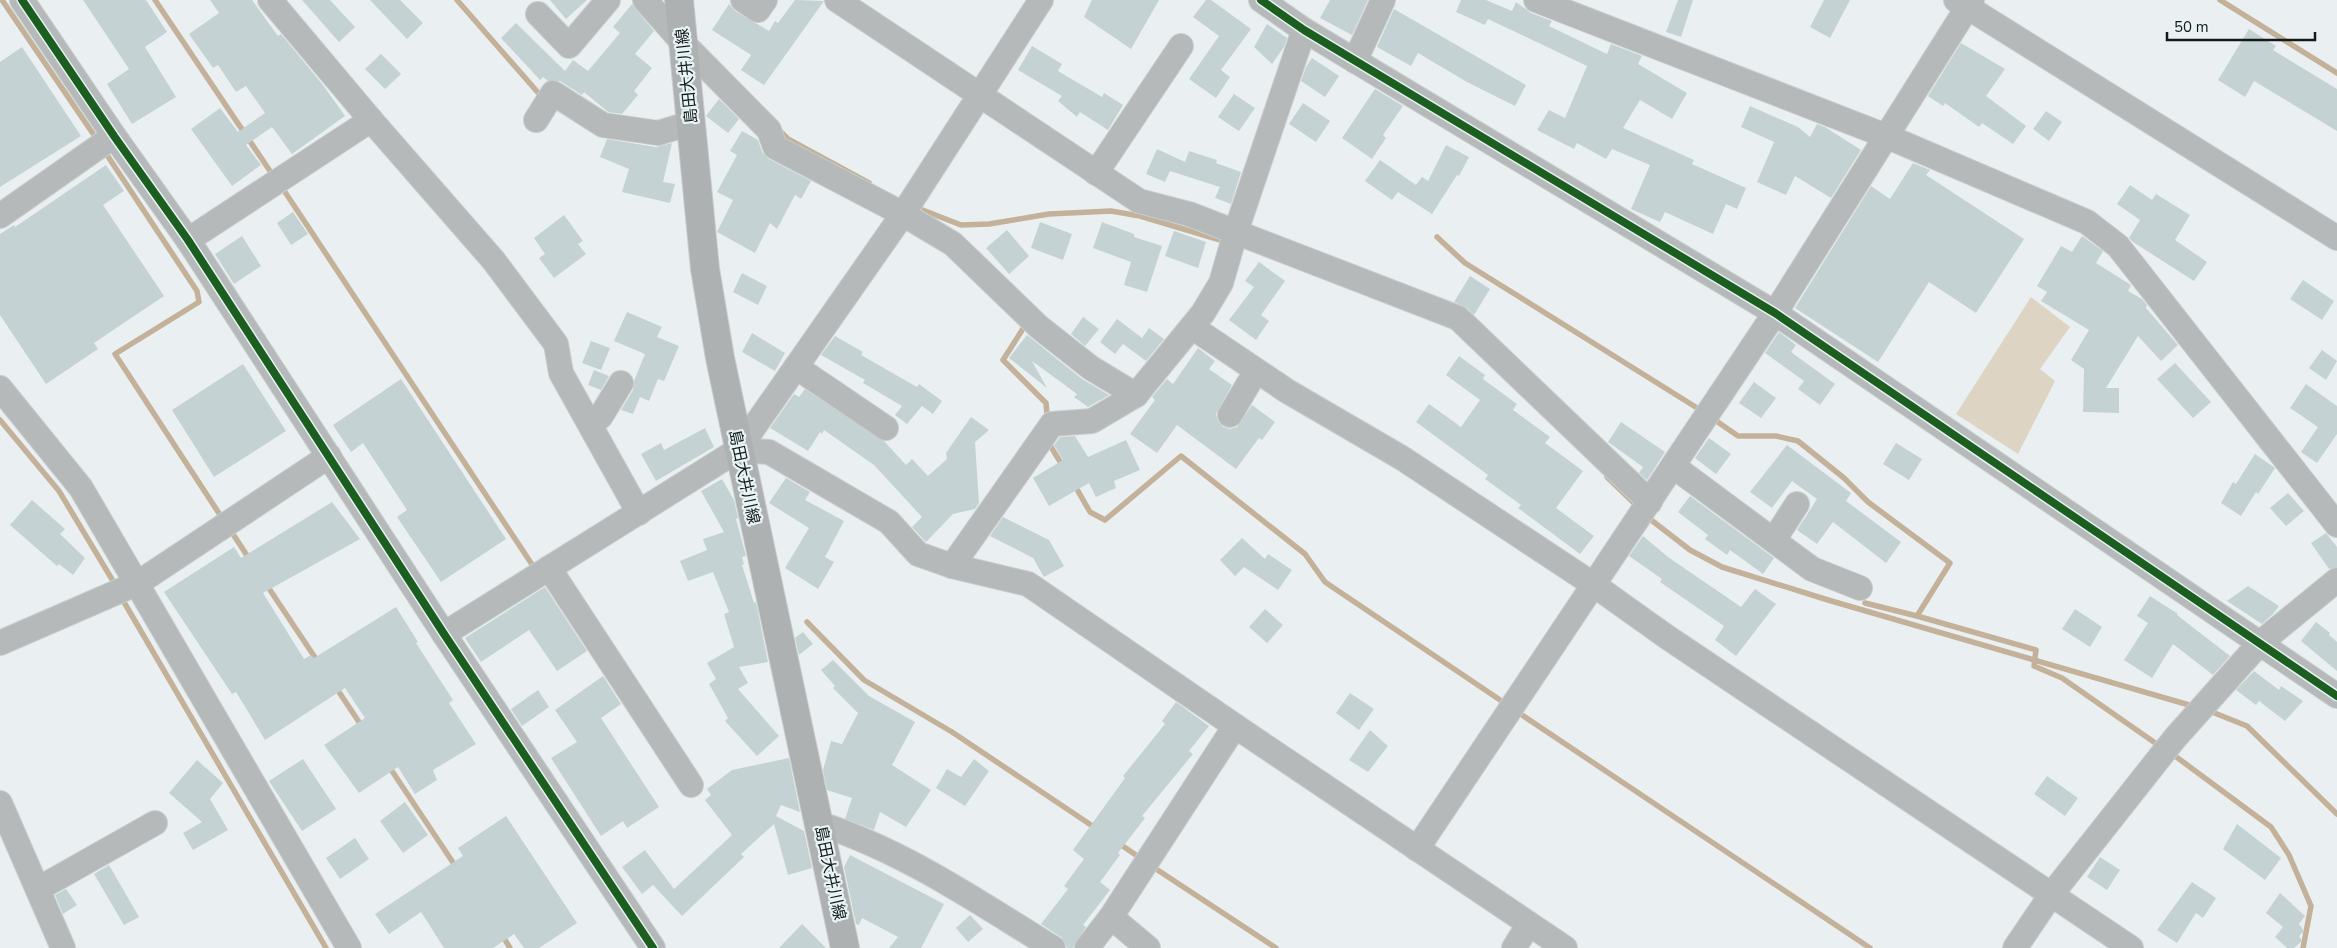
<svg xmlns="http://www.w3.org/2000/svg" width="2337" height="948" font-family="'Nunito Sans','Noto Sans JP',sans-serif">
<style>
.green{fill:#ded4c4}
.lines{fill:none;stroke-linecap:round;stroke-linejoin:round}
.stream{stroke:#c3b19a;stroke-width:5.5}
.building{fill:#c5d2d3}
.minor-casing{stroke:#c9cdce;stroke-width:26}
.major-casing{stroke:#c9cdce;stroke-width:30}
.minor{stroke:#b6b9b9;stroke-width:24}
.major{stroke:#aeb1b1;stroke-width:28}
.cycleway-casing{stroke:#e7f3f4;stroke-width:11}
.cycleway{stroke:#1b5e20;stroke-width:8}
.labels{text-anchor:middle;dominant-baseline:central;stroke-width:4.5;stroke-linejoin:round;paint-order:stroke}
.street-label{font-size:16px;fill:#15191a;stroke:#e7f3f4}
</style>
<rect width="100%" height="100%" fill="#eaf0f1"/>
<polygon class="green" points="2031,297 2070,327 2040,369 2055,381 2018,454 1956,414"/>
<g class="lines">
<g class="stream">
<polyline points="2,0 98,141"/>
<polyline points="155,0 274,177"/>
<polyline points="457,0 541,96"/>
<polyline points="2220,0 2337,73"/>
<polyline points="779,130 788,139 869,183"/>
<polyline points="103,149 197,291 199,302 115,354 224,521"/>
<polyline points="281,186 533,566"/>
<polyline points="915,207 961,225 989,224 1049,214 1111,211 1140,216 1227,242"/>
<polyline points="1437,237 1465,263 1702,411"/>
<polyline points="1026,324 1003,360 1046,403 1047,414 1044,419"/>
<polyline points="1712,418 1738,436 1776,436 1798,441 1844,478 1868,502 1950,563 1917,616 1865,603"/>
<polyline points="0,420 59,491 116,586"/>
<polyline points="1048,442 1064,468"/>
<polyline points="1607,477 1638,507"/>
<polyline points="1074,484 1090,512 1105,520 1181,456 1305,554 1325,582 1506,704"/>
<polyline points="1646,516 1690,550 1722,567 1828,600 2196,707"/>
<polyline points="229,528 250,560"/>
<polyline points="266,584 318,662"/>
<polyline points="121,597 326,948"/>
<polyline points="1917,616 2036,650 2034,666 2062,678 2161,747"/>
<polyline points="807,622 864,680 952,732 1097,829"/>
<polyline points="335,686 363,728"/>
<polyline points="2207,710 2247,726 2337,814"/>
<polyline points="1516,711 1870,948"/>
<polyline points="2171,753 2271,827 2289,855 2311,906 2303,948"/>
<polyline points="388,765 456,867"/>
<polyline points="1117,842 1143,860"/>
<polyline points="1150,865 1276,948"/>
<polyline points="502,935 510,948"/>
</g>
</g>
<g class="building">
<polygon points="83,0 146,0 167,32 145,47 176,97 132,124 107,84 129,69"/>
<polygon points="210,0 252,0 278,36 281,34 323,85 345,116 292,154 272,127 246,145 261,165 232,186 191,129 220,108 238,132 265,113 246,86 236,92 218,65 213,68 189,34 219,13"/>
<polygon points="302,0 330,0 355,27 339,42"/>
<polygon points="370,0 400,0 423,23 407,39"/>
<polygon points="550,0 587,0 566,19"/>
<polygon points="795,0 824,1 764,85 741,70 751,55 712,30 729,4 735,11 769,31 775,21 778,23"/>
<polygon points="1092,0 1159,0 1131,49 1084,17"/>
<polygon points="1206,0 1211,0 1251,29 1221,70 1230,77 1216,98 1189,79 1219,36 1193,17"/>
<polygon points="1330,0 1368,0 1352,35 1320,18"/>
<polygon points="1461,0 1486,0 1512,11 1516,2 1531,13 1552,21 1549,26 1607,54 1611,44 1642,56 1638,64 1687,93 1672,119 1640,100 1623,128 1694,160 1692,164 1746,188 1737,209 1726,204 1713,234 1665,212 1660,222 1631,209 1650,165 1612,149 1606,159 1577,143 1574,149 1537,130 1549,110 1565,118 1587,66 1488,19 1485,25 1456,12"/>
<polygon points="1678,0 1693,0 1681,37 1666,32"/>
<polygon points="1824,0 1850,0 1830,38 1810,27"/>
<polygon points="632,4 654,31 635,54 652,68 634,91 638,95 622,114 608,112 584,92 582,95 560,81 548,81 543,77 540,80 501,38 516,23 565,71 573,60 588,71 620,33 613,27"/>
<polygon points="1394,9 1526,85 1515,106 1467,82 1418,53 1411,66 1377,47"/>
<polygon points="1267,24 1287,38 1284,47 1272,64 1254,47"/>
<polygon points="2249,29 2276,46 2273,50 2337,89 2337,131 2254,81 2245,97 2218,80"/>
<polygon points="1961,43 2005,69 1986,96 2026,126 2013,144 1982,123 1979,127 1945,103 1943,106 1928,96"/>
<polygon points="1032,46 1062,64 1058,71 1102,97 1104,93 1123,105 1108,130 1080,112 1077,117 1058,101 1062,96 1018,70"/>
<polygon points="22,47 81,136 0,187 0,62"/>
<polygon points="381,54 401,74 385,89 365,69"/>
<polygon points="1312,58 1339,76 1325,97 1301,81 1306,67"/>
<polygon points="1375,89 1403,106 1383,135 1386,138 1372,159 1342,138"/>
<polygon points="1234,94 1255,108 1239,131 1218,117"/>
<polygon points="719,99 739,119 728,133 706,116"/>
<polygon points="1303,103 1330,121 1316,142 1289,124"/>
<polygon points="1750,106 1798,127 1810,137 1817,124 1825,127 1861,150 1831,198 1795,176 1786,195 1757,182 1774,142 1741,127"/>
<polygon points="2046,111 2062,122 2049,141 2033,129"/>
<polygon points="742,131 758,140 762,152 769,159 811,181 801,199 795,195 777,229 770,223 755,253 717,232 733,200 717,192 737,155 730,151"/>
<polygon points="607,139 656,147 672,143 663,182 675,184 670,203 622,192 629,169 600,157"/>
<polygon points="1446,145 1469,157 1459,176 1457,175 1432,214 1398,192 1392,200 1365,181 1380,160 1416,185 1422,177 1428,181"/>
<polygon points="1157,149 1185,162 1189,151 1217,160 1216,163 1241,172 1231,204 1215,198 1220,187 1170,171 1165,182 1146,174"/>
<polygon points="1913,163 1930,170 1926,175 2024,239 1976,313 1929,282 1878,362 1795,308 1871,186 1890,199"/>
<polygon points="106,165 124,191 103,205 164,296 94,343 98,349 46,384 0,315 0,234 14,225 15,227"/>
<polygon points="2130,185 2152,200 2156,194 2190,215 2175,240 2207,262 2194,281 2133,242 2129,238 2140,220 2117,204"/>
<polygon points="293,212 308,234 291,245 277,223"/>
<polygon points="564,215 583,241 578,244 586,254 554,278 539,258 545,254 534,238"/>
<polygon points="1040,222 1072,234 1063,260 1031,248"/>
<polygon points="1102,222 1134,234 1134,237 1162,246 1147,292 1124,285 1131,262 1093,248"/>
<polygon points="1007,230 1029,256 1009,274 986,248"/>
<polygon points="1174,231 1206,242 1198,268 1165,256"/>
<polygon points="242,236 261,266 234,284 215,254"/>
<polygon points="2082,236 2103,251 2096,263 2131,285 2128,291 2142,299 2147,305 2146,308 2178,345 2161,361 2138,336 2106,388 2119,388 2119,413 2083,412 2084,369 2071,360 2089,330 2041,301 2047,292 2037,286 2061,246 2072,252"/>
<polygon points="1259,262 1285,281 1261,315 1269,321 1256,340 1229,320 1254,287 1245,281"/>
<polygon points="742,273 767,286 758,305 733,292"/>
<polygon points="1470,276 1490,289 1474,315 1467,308 1454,302"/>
<polygon points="2303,280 2334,301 2322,320 2290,299"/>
<polygon points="627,312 662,327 657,337 679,346 664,381 658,379 649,401 640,397 633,414 621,410 633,390 634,381 645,354 614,341"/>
<polygon points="1083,317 1099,329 1085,346 1071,334"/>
<polygon points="1117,319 1142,338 1149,328 1164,339 1146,361 1123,344 1115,354 1100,342"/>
<polygon points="1779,332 1796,345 1791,352 1835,384 1820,405 1798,389 1804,381 1765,353"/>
<polygon points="752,333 785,353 775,371 742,352"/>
<polygon points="1027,335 1082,379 1109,395 1088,407 1074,397 1077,394 1032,361 1047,388 1009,358"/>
<polygon points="835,336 863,352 861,355 917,387 919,384 942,401 933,414 922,406 907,424 895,415 902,406 863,383 865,380 821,355"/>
<polygon points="591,341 610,348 601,370 582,363"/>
<polygon points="1198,348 1215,361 1209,369 1232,385 1216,414 1218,421 1223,427 1230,429 1237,427 1252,405 1275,422 1262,440 1259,438 1236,469 1177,425 1157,453 1130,434 1155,400 1152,397 1167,379 1173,384"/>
<polygon points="2322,350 2337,361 2326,380 2309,368"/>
<polygon points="1459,356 1485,375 1483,379 1517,404 1513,410 1550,437 1545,443 1583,471 1556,508 1594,536 1580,554 1518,508 1521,505 1485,479 1488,475 1416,422 1429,404 1461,427 1480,400 1446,375"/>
<polygon points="2175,363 2211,402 2193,418 2157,379"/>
<polygon points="243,364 286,431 214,477 172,410"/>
<polygon points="594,370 609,376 601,390 588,385"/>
<polygon points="401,379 506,539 441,582 397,517 407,510 363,443 351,452 333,425"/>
<polygon points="1754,382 1776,398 1761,418 1739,403"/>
<polygon points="2306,384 2337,406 2337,434 2317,463 2301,452 2318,427 2290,408"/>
<polygon points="805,389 884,441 906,465 912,459 928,476 947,459 946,453 971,417 989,430 975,442 979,503 975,509 953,514 926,542 912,527 922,517 874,465 824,430 822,434 820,432 808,451 770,428 794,394 799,397"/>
<polygon points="1621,422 1665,452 1647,480 1639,473 1643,467 1608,442"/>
<polygon points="705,428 714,447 656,481 641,454 661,443 664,450"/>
<polygon points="1075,436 1088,457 1126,440 1140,470 1114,481 1116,488 1096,497 1089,483 1049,506 1033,478 1063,460 1054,445 1060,437"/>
<polygon points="1709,438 1731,454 1716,474 1695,458"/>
<polygon points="1896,443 1922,459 1909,480 1883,464"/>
<polygon points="1787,445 1851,493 1846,501 1901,542 1886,563 1833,522 1817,544 1797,530 1817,499 1792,481 1772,508 1750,492"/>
<polygon points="2255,454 2275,468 2258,494 2256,492 2241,516 2221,503 2233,482 2236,484"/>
<polygon points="786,478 810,492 805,500 844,521 825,557 834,562 818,589 785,568 809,528 769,503"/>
<polygon points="722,479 734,500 738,518 736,519 746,556 742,557 744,564 742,565 754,603 756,602 768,662 739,667 748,683 738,689 779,736 757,756 725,721 728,718 709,684 716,679 707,663 734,647 724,614 729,612 713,572 688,581 680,561 707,550 703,539 724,532 701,491"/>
<polygon points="2288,493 2304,511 2286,526 2270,508"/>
<polygon points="1690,496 1774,558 1763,574 1730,550 1727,555 1705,539 1708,535 1678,512"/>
<polygon points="32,500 65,529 60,534 85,558 73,575 59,564 57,566 10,525"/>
<polygon points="332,502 360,539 263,593 304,659 311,655 314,658 396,607 418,642 416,643 453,700 449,703 476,744 433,770 437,780 415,794 398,767 359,793 324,745 365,718 345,688 265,740 236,692 232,694 164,592 234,547 241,558"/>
<polygon points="1003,517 1049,540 1064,566 1044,577 1033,558 990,536"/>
<polygon points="2326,533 2337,547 2337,567 2329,569 2311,543"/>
<polygon points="1643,536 1668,557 1741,607 1755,589 1776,604 1736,656 1715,640 1724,626 1660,582 1662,579 1629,556"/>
<polygon points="1242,538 1265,559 1268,554 1292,570 1278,590 1244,567 1235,576 1220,560"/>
<polygon points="2248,586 2279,606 2273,614 2262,624 2227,601"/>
<polygon points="545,587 587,651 557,671 529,630 481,662 465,638"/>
<polygon points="2150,596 2178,614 2177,615 2230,656 2213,675 2173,644 2152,678 2124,660 2148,623 2137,616"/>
<polygon points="1265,609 1283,625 1267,643 1249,627"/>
<polygon points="2075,609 2102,627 2090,647 2062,629"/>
<polygon points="2316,622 2330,633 2329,635 2337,642 2337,671 2301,641"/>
<polygon points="803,632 813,644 799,655 795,638"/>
<polygon points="833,660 869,696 915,722 892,765 931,790 906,827 880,812 874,830 845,819 852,798 827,790 823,770 831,741 842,744 858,713 833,688 835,686 821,670"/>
<polygon points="2254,671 2279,690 2281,686 2303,701 2285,721 2259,701 2256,705 2236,690"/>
<polygon points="603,676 621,704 601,718 659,807 627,828 623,821 601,836 551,758 577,742 555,710"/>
<polygon points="538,690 549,707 522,726 511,709"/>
<polygon points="1350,693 1374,709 1359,730 1336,713"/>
<polygon points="1176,702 1209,726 1189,751 1193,754 1142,816 1145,818 1118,853 1120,855 1100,882 1110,890 1083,925 1086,927 1073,948 1067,948 1061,937 1041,924 1068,889 1064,886 1084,859 1073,850 1125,778 1123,776 1165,724 1162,721"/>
<polygon points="1370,730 1388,746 1368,772 1349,760"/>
<polygon points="789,758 800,812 781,805 776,816 804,831 812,868 788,875 774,824 741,854 744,857 682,916 653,885 642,894 622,867 645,850 674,889 732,835 705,800 711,795 707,789 732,770"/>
<polygon points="303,759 336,809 302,831 269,781"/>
<polygon points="974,759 989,771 965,806 936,788 947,769 961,777"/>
<polygon points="197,760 223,783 210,799 228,830 193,850 183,833 202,822 169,793"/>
<polygon points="2047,776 2078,798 2065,816 2034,794"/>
<polygon points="405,802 428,835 403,853 380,821"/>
<polygon points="506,816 577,923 539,948 524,948 514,934 493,948 444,948 421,912 389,934 375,914 463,856 458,848"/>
<polygon points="2237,824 2281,858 2265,880 2223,849"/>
<polygon points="355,838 369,859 340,879 326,858"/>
<polygon points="850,855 944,904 921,948 889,948 898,937 862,918 859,925 856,924 844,867"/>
<polygon points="2100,857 2120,870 2107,890 2087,877"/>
<polygon points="109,865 139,917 124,925 94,874"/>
<polygon points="2192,882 2216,898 2203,918 2196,913 2177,943 2157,930"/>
<polygon points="66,889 77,905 63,914 55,895"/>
<polygon points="2280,893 2305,916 2299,924 2304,931 2299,936 2302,941 2294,948 2287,948 2275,937 2283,927 2266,913"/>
<polygon points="970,915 983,929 968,942 956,928"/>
<polygon points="802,924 826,948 779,948"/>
</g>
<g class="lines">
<g class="minor-casing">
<g id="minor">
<polyline points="22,0 114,136 188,240 444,634 653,948"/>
<polyline points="270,0 371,120 494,261 556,344 561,373 639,513"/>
<polyline points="645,0 683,43 769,130 775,147 903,214 953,244 1039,327 1091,368 1136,395"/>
<polyline points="743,0 758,10 765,0"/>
<polyline points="837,0 1139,201 1189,214 1458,318 1650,502"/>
<polyline points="1261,0 1304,30 1775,313 2337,696"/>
<polyline points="1536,0 1886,136 2087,222 2118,246 2337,525"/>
<polyline points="1956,0 2337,238"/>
<polyline points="538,14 569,46 608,0"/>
<polyline points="1355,61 1383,0"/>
<polyline points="536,120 553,93 603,125 658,133 691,123"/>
<polyline points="1096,173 1181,46"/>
<polyline points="0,216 114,136"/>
<polyline points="188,240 371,120"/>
<polyline points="1192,327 1287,391 1402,458 1594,585 1667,637 2131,948"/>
<polyline points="796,367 886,428"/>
<polyline points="0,388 81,488 349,948"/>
<polyline points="1230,415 1256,371"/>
<polyline points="591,425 601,416 621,383"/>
<polyline points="738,450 769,452 889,522 918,554 952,566 1028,584 1235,726 1565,948"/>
<polyline points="1673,466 1812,569 1860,588"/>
<polyline points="1774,540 1797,504"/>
<polyline points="952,566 1052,424 1092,421 1136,395 1203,313 1221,283 1236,231 1304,30"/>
<polyline points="549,568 691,785"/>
<polyline points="444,634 738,450 903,214 1041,0"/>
<polyline points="0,643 138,583 329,456"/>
<polyline points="0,803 63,948"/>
<path d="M820,824c84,27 158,78 233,124"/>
<polyline points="1417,849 1775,313 1972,0"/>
<polyline points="38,889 155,823"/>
<polyline points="1111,917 1148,948"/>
<polyline points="1087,948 1111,917 1235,726"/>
<polyline points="1514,948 1529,924"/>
<polyline points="2015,948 2051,895 2175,738 2260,643 2337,580"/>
</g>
</g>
<g class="major-casing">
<polyline id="major" points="679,0 705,269 720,358 845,948"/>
</g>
<use href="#minor" class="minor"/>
<use href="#major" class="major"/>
<g class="cycleway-casing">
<g id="cycleway">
<polyline points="22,0 114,136 188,240 444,634 653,948"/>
<polyline points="1261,0 1304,30 1775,313 2337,696"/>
</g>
</g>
<use href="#cycleway" class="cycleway"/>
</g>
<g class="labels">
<g class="street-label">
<text transform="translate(687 76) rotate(-96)">島田大井川線</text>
<text transform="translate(744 477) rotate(78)">島田大井川線</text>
<text transform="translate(830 873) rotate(78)">島田大井川線</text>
</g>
</g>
<path d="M2167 32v8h148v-8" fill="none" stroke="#15191a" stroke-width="2.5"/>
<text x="2174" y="32" font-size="15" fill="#15191a" stroke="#e7f3f4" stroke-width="4" paint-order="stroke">50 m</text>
</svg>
